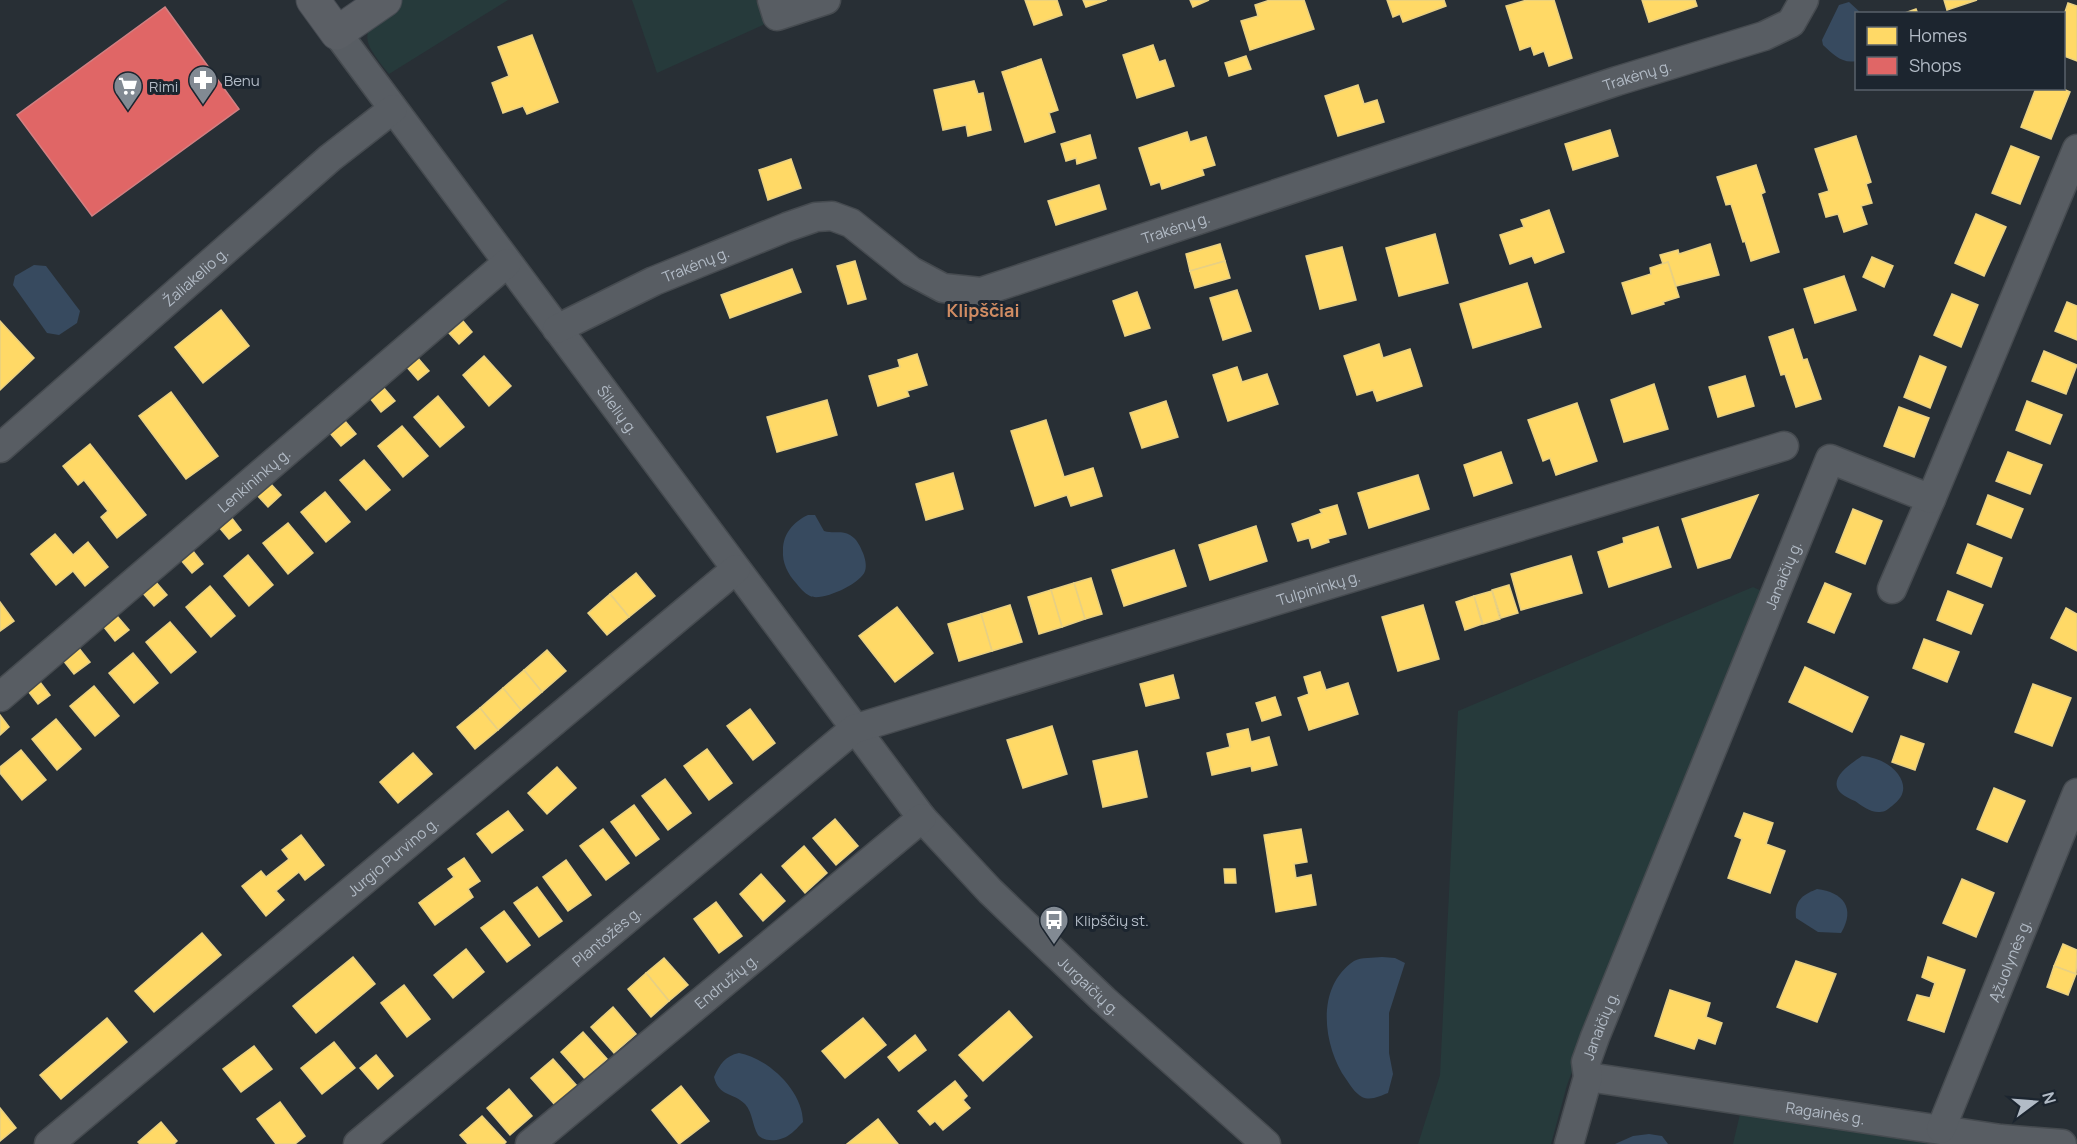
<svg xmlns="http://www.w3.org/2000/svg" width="2077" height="1144" font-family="Manrope,sans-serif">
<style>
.green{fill:#263a3b}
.water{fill:#374a5f}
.homes{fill:#ffd966;stroke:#e8d083;stroke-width:1.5}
.shops{fill:#e06666;stroke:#d28083;stroke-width:1.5}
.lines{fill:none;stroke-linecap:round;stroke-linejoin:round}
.minor-casing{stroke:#464b50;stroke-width:31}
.major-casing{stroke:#464b52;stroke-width:35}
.minor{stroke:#585d63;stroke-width:28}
.major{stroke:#5b5f65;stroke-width:33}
.labels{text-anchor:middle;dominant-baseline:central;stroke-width:6;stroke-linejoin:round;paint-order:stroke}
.street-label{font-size:15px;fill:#b2bbc6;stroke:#1c252f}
.poi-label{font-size:15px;fill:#b2bbc6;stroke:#1c252f;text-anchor:start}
.quarter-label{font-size:18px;font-weight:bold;fill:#d08c63;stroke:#1c252f}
</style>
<rect width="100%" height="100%" fill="#282f35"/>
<g class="green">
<path d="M398,0h110l-119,74c-32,-40 -28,-41 9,-74z"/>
<polygon points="632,0 756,0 765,24 657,73"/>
<polygon points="1753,587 1764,592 1579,1053 1567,1085 1551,1144 1418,1144 1440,1075 1458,711"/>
<polygon points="1740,1114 1932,1144 1733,1144"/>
</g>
<g class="water">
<path d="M1849,2l12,11 -5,1v47c-14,3 -23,-7 -33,-16l-1,-5 17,-35z"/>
<polygon points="34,265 46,266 80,311 77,323 59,335 47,333 13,285 15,276"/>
<path d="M808,515h7l9,16c10,3 18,-1 26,4 7,4 10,11 13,18 2,5 4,13 2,18 -4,13 -44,31 -55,25 -6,-3 -10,-8 -14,-13 -8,-9 -14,-20 -13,-33 0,-16 10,-28 25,-35z"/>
<path d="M1862,756c13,1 28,7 36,18 9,13 6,23 -6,32 -4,3 -7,6 -12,6 -9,1 -18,-6 -25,-11 -5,-2 -13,-6 -16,-10 -10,-14 13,-28 23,-35z"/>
<path d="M1817,889c26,3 39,19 24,44l-23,-1 -22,-14c-2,-17 6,-23 21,-29z"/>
<path d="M1382,957l13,1 10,5 -16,50v40l4,21 -5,19c-8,3 -17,8 -26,4 -7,-4 -12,-12 -16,-18 -23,-33 -31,-92 8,-118 7,-4 19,-3 28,-4z"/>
<path d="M739,1053c29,5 64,38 64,69 -4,4 -9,10 -14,13 -8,6 -24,8 -31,0 -6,-10 -5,-22 -13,-31 -12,-12 -26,-7 -31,-27 6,-13 11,-21 25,-24z"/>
<polygon points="1649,1134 1662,1136 1668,1144 1615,1144 1633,1136"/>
</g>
<g class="homes">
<polygon points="1025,0 1057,0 1062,15 1034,25"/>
<polygon points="1083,0 1107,0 1086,7"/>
<polygon points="1190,0 1209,0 1193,7"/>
<polygon points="1270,0 1304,0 1314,29 1250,50 1241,21 1258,16 1255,5"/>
<polygon points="1387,0 1444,0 1446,6 1403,22 1400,14 1393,17"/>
<polygon points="1527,0 1554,0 1572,58 1549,66 1544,51 1534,55 1531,46 1520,50 1506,6"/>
<polygon points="1642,0 1695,0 1697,6 1649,22"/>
<polygon points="1944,0 1977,0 1947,10"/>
<polygon points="2068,3 2077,6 2077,61 2064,56 2064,15"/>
<polygon points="1916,9 1918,14 1902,14"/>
<polygon points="532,35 558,102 527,114 523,106 503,113 492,83 509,76 498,47"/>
<polygon points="1153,45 1159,62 1165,60 1174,86 1137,98 1123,55"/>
<polygon points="1246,56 1251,69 1229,76 1225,63"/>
<polygon points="1041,59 1058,110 1049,113 1055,132 1025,142 1002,72"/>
<polygon points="974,81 978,94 983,93 991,130 968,136 966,125 943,130 934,90"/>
<polygon points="1358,85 1364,104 1377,100 1384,122 1338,136 1325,96"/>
<polygon points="2036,88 2061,88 2070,92 2051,139 2021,127"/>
<polygon points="1610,130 1618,156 1573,170 1565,144"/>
<polygon points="1187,132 1190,142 1206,137 1215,165 1202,169 1204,175 1162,189 1160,182 1151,185 1139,148"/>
<polygon points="1090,135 1096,158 1077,164 1076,158 1066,161 1061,144"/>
<polygon points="1856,136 1871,182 1866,184 1872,203 1861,206 1867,224 1844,232 1838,214 1826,217 1819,194 1829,191 1815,149"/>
<polygon points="2011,146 2039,157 2020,204 1992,193"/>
<polygon points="791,159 801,188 768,200 759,170"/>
<polygon points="1756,165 1765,192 1761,194 1779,252 1751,261 1745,241 1743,242 1731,204 1726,205 1717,177"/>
<polygon points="1099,185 1106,209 1056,225 1048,201"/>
<polygon points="1549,210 1564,252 1535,263 1532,256 1510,264 1500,235 1524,227 1521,220"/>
<polygon points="1976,214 2006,227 1984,276 1955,263"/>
<polygon points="1435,234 1448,283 1399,296 1386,248"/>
<polygon points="1220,244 1225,261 1190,271 1186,254"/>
<polygon points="1710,244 1719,275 1676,286 1668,262 1663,264 1660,255 1678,250 1679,254"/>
<polygon points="1342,247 1356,300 1320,309 1306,256"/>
<polygon points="1872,257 1893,266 1884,287 1863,277"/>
<polygon points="855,261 866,299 848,304 837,266"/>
<polygon points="1225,261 1230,278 1195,288 1190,271"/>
<polygon points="1668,262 1679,297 1663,302 1664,304 1632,314 1622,283 1651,274 1650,268"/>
<polygon points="792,269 801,292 730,318 721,295"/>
<polygon points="1844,276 1856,310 1815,323 1804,289"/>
<polygon points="1527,283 1541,327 1473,348 1460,304"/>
<polygon points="1237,290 1251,331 1223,340 1210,298"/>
<polygon points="1137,292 1150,328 1125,336 1113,301"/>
<polygon points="1952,294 1978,305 1961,347 1934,335"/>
<polygon points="2067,302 2077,306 2077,340 2055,331"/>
<polygon points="221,310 249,346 203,383 175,347"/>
<polygon points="0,321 34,358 0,390"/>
<polygon points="463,321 472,332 459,344 449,333"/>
<polygon points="1793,329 1803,360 1807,359 1821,399 1796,407 1785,374 1781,375 1769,337"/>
<polygon points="1379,344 1383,358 1410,349 1422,386 1377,401 1373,390 1357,395 1344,356"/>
<polygon points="2044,351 2077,365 2066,394 2032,381"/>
<polygon points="917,354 927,385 907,391 909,396 878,406 869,376 900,367 898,360"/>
<polygon points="484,356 511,386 489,406 463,375"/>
<polygon points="1920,356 1946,367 1930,408 1904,397"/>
<polygon points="417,357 429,371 418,380 406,366"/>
<polygon points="1237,367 1242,382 1267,374 1278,404 1228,421 1213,375"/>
<polygon points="1745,376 1754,406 1718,417 1709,387"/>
<polygon points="1654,384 1668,429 1624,442 1611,400"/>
<polygon points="383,387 395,401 381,412 369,397"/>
<polygon points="171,392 218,456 186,479 139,416"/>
<polygon points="438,396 464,427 440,447 414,417"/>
<polygon points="827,400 837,435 777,452 767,417"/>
<polygon points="1166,401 1178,437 1142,448 1130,413"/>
<polygon points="2027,401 2062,415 2050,444 2016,430"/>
<polygon points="1577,403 1597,461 1556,475 1550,458 1543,461 1528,420"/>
<polygon points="1899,407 1929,418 1914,457 1884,446"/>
<polygon points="1046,420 1064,477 1093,468 1102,496 1071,506 1067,495 1035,506 1011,431"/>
<polygon points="345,421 356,434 341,446 330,433"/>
<polygon points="402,426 428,456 403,477 378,446"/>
<polygon points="90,444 146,515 117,538 101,517 108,511 84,480 78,485 63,466"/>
<polygon points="1501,452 1512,483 1474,496 1464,465"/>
<polygon points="2008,452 2042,465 2030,494 1996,481"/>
<polygon points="364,460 390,490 366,510 340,480"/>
<polygon points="953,473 963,509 926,520 916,484"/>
<polygon points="1418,475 1429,509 1369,528 1358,493"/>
<polygon points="270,483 281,495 268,507 257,495"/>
<polygon points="325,492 350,522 326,542 301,512"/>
<polygon points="1758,495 1730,558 1698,568 1682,519"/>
<polygon points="1988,495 2023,509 2011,538 1977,524"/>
<polygon points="1337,505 1346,534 1328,539 1329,542 1312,548 1309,538 1298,541 1292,524 1322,513 1320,510"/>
<polygon points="1853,509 1882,521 1865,564 1836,552"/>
<polygon points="231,517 241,530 229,539 219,527"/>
<polygon points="288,523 313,553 288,574 263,543"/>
<polygon points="1256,526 1267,561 1210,580 1199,545"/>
<polygon points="1658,527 1671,567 1609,587 1598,552 1624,543 1623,538"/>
<polygon points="55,534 73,555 88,542 108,567 85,586 73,571 56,585 31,554"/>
<polygon points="1968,544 2002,558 1991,587 1957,573"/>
<polygon points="1174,550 1186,586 1124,606 1112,570"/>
<polygon points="193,551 203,564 192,573 181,560"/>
<polygon points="248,555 273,585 249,606 224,576"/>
<polygon points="1571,556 1582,593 1521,610 1511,574"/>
<polygon points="636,573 655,596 629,617 610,594"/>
<polygon points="1091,578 1102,614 1085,619 1074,583"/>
<polygon points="155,581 167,595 154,606 142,592"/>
<polygon points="1074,583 1085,619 1062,627 1051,590"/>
<polygon points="1825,583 1851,594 1834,633 1808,622"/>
<polygon points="1509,585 1518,613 1501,618 1492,590"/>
<polygon points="210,586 235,616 211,637 186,607"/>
<polygon points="1051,590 1062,627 1039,634 1028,597"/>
<polygon points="1492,591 1500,619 1483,624 1474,596"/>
<polygon points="1948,591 1983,605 1971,634 1937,620"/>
<polygon points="610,594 629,617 607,635 588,613"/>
<polygon points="1474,596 1482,624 1465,630 1456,602"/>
<polygon points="0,602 14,621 0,631"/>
<polygon points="1010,605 1022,642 992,651 981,614"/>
<polygon points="1423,605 1439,659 1398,671 1382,617"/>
<polygon points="897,607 933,653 895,682 859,636"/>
<polygon points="2066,608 2077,614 2077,651 2051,638"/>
<polygon points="981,614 992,651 959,661 948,624"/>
<polygon points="117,616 129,630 115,641 104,627"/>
<polygon points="170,622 196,652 171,673 146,642"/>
<polygon points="1924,639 1959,652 1947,682 1913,668"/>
<polygon points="78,647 90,662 74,674 63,660"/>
<polygon points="547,650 566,671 542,692 524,670"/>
<polygon points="133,653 158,683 134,703 109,673"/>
<polygon points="1805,667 1868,697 1852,732 1789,702"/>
<polygon points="524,670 542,692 521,710 503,688"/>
<polygon points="1320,672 1326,690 1348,683 1358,714 1309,730 1298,698 1309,694 1304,677"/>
<polygon points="1173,675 1179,698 1146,706 1140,684"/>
<polygon points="40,682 50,695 38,704 28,691"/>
<polygon points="2033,684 2071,698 2052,746 2015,732"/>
<polygon points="94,686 119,716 95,736 70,706"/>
<polygon points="503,688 521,710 498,730 480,708"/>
<polygon points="1275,697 1281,715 1262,721 1256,703"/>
<polygon points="480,708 498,730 475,749 457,727"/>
<polygon points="750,709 775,743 753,760 727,726"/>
<polygon points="0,715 9,727 0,735"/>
<polygon points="56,719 81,749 57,770 32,739"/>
<polygon points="1052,726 1067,774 1023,788 1007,740"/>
<polygon points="1248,729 1251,742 1269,737 1277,765 1252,771 1251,766 1212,775 1207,753 1230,747 1227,734"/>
<polygon points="1901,736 1924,744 1915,770 1892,762"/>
<polygon points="707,749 732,783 709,800 684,766"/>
<polygon points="21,750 46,780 22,800 0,773 0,767"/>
<polygon points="1137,751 1147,797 1103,807 1093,761"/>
<polygon points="413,753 432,774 398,803 380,782"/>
<polygon points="557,767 576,788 547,814 528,793"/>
<polygon points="665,779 691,813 668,830 642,796"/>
<polygon points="1994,788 2025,801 2007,842 1977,829"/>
<polygon points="634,805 659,839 636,856 611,822"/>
<polygon points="508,811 523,830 492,853 477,834"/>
<polygon points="1744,813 1773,823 1766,844 1785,851 1770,893 1728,878 1742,839 1735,836"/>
<polygon points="835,819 858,846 836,865 813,838"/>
<polygon points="603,829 629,863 606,880 580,846"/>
<polygon points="1301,829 1307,862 1294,864 1296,878 1311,875 1316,905 1276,912 1264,835"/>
<polygon points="301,835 324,865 305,880 299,872 276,891 284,900 266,916 242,886 261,871 266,877 289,859 282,850"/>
<polygon points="804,846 827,873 805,893 782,866"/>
<polygon points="464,858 480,881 468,889 473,897 435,925 419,903 454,877 448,869"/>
<polygon points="566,860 591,895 568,911 543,877"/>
<polygon points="1224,869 1235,869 1236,883 1225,883"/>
<polygon points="761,874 785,901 763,921 740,894"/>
<polygon points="1962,879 1994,893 1976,937 1943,923"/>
<polygon points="537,887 562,921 539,937 514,903"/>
<polygon points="716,902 742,936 719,953 694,919"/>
<polygon points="504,911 530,945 507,962 481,928"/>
<polygon points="202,933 221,955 154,1012 135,991"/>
<polygon points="2063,944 2077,950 2076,974 2054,966"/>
<polygon points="466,949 484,972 453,998 434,975"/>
<polygon points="353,957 375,984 316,1033 293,1006"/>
<polygon points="1928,957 1965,970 1944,1032 1908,1020 1917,995 1930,998 1935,983 1922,977"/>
<polygon points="664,958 688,985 669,1001 646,973"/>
<polygon points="1796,961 1836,974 1817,1022 1777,1007"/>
<polygon points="2054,966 2076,974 2068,995 2047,987"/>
<polygon points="646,973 669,1001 651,1017 628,989"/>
<polygon points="404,985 430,1019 407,1037 381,1003"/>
<polygon points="1670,990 1710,1003 1706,1017 1722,1023 1715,1044 1698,1038 1694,1049 1655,1036"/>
<polygon points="613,1007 636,1034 614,1053 591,1027"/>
<polygon points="1009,1011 1032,1037 983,1081 959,1055"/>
<polygon points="107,1018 127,1042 61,1099 40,1075"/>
<polygon points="863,1018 886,1045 845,1078 822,1051"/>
<polygon points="583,1032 607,1059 585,1079 561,1052"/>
<polygon points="915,1035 926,1050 899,1071 888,1057"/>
<polygon points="334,1042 355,1068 322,1094 301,1068"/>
<polygon points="254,1046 272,1069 241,1092 223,1069"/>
<polygon points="376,1055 393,1076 378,1089 360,1068"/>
<polygon points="553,1059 577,1086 555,1105 531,1078"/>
<polygon points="955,1081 967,1096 963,1100 970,1108 943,1130 935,1121 930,1125 918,1111"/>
<polygon points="681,1086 709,1121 679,1144 652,1110"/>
<polygon points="509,1089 532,1116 510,1135 487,1108"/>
<polygon points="280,1102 305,1136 295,1144 276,1144 257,1119"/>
<polygon points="0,1108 16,1128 0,1141"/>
<polygon points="482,1116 506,1142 504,1144 468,1144 460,1135"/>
<polygon points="878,1119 898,1144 847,1144"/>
<polygon points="161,1122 177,1141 174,1144 140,1144 138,1142"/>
</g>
<polygon class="shops" points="165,7 239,109 92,216 17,115"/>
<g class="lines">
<g class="minor-casing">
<g id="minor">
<polyline points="772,0 777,16 826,0"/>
<path id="s1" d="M337,33l585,785 68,73 114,109 162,144"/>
<path id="s2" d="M557,329l97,-48 133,-54 29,-10 16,-1 19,7 60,48 32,17 38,4 636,-211 147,-45 27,-13 13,-23"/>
<path id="s3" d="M0,448l330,-290 63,-49"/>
<polyline points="1892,589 1931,499"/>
<path id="s4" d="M0,697l507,-434"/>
<path id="s5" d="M1588,1077l413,62 61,5"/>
<path id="s6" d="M1941,1129l136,-336"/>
<path id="s7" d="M49,1144l687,-575"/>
<path id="s8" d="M358,1144l496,-415 930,-283"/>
<path id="s9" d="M530,1144l392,-326"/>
<path id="s10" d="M1569,1144l19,-67 -2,-15 9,-25 235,-578 101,40 146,-350"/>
</g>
</g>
<g class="major-casing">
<polyline id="major" points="313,0 337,33 385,0"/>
</g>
<use href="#minor" class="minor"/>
<use href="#major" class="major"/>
</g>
<defs>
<g id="pharmacy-pin" transform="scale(1.5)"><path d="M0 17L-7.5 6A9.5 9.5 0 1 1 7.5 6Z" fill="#828a93" stroke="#1c252f"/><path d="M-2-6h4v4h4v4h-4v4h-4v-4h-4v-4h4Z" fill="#fff"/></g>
<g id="supermarket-pin" transform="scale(1.5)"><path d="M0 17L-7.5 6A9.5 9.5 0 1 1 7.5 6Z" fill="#828a93" stroke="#1c252f"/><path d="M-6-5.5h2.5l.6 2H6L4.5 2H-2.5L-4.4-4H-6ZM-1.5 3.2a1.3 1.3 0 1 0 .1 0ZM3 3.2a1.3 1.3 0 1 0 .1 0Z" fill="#fff"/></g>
<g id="bus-pin" transform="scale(1.5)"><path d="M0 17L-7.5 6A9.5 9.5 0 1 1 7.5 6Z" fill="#828a93" stroke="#1c252f"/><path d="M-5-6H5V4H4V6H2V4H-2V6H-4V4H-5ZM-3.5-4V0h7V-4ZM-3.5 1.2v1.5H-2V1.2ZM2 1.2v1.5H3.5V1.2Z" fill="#fff"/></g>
</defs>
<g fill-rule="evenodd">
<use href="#pharmacy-pin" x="203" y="80"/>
<use href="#supermarket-pin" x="128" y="86"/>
<use href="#bus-pin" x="1054" y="920"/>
</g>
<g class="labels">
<g class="street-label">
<text stroke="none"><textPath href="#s2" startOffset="1161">Trakėnų g.</textPath></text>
<text stroke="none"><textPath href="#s2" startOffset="675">Trakėnų g.</textPath></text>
<text stroke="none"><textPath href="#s2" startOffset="153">Trakėnų g.</textPath></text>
<text stroke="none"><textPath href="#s3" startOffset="260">Žaliakelio g.</textPath></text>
<text stroke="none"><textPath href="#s1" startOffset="470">Šilelių g.</textPath></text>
<text stroke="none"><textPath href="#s4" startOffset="334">Lenkininkų g.</textPath></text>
<text stroke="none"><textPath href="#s10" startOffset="610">Janaičių g.</textPath></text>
<text stroke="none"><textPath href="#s8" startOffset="1132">Tulpininkų g.</textPath></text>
<text stroke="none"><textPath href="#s7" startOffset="448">Jurgio Purvino g.</textPath></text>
<text stroke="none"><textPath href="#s8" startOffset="324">Plantožės g.</textPath></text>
<text stroke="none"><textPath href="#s6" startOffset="182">Ąžuolynės g.</textPath></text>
<text stroke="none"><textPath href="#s9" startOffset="255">Endružių g.</textPath></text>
<text stroke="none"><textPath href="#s1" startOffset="1216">Jurgaičių g.</textPath></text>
<text stroke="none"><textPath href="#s10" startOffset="124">Janaičių g.</textPath></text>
<text stroke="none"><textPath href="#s5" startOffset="240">Ragainės g.</textPath></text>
</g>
<g class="poi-label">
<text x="224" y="80">Benu</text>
<text x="149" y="86">Rimi</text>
<text x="1075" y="920">Klipščių st.</text>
</g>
<g class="quarter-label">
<text x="983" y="310">Klipščiai</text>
</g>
</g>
<rect x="1855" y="12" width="210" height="78" fill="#1c252f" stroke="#58616b" stroke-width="1.5"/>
<rect x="1867" y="27" width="30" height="18" fill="#ffd966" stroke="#58616b" stroke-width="1.5"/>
<text x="1909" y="42" font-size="18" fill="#b2bbc6">Homes</text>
<rect x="1867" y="57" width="30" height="18" fill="#e06666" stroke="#58616b" stroke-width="1.5"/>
<text x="1909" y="72" font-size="18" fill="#b2bbc6">Shops</text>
<g transform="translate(2035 1102) rotate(74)" stroke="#1c252f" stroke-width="4.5" paint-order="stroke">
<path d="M0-4.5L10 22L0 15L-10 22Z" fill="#b2bbc6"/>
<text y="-9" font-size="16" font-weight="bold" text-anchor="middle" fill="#b2bbc6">N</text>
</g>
</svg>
